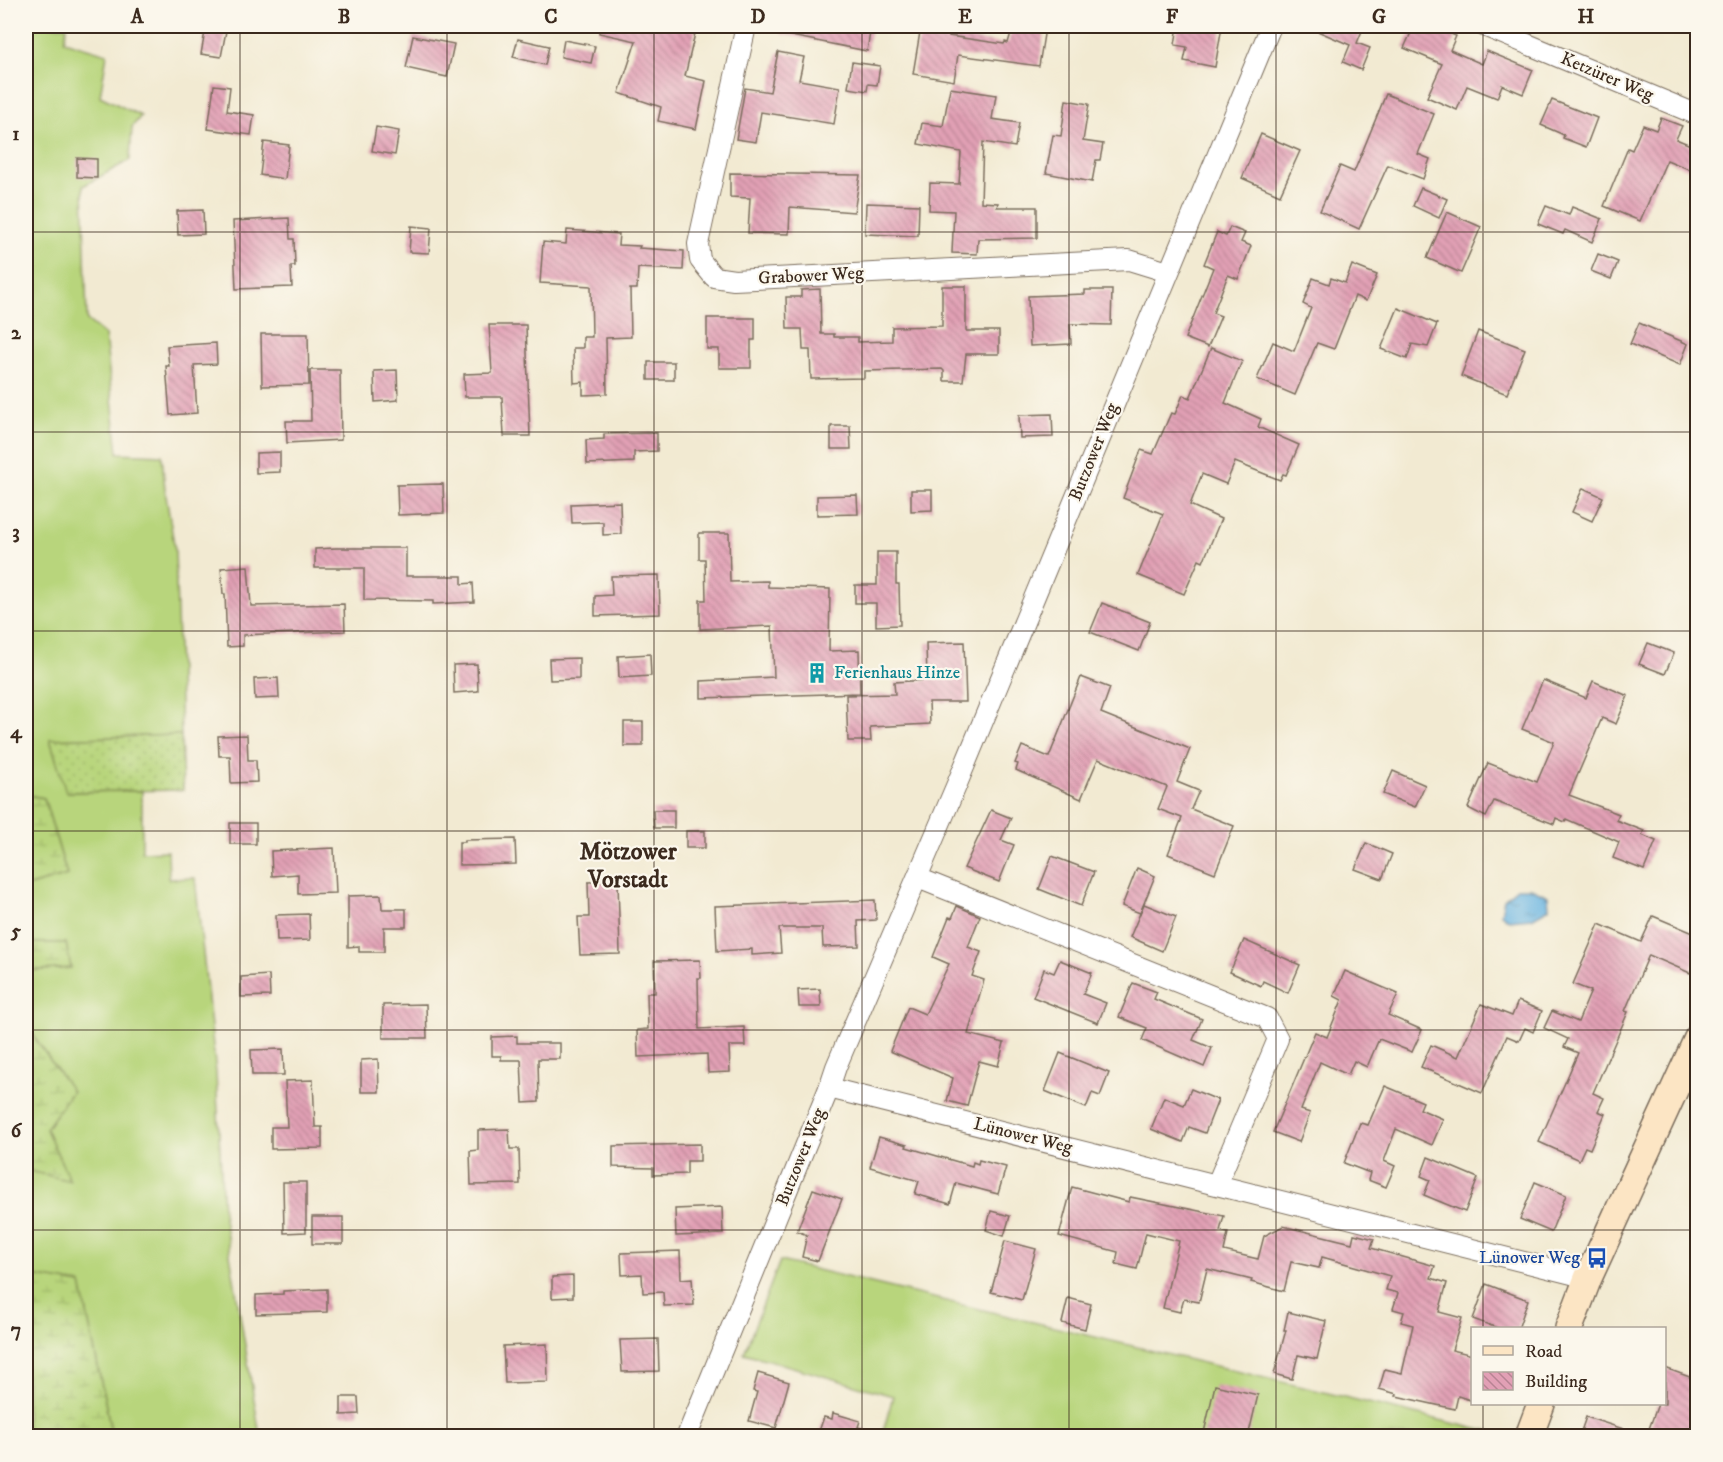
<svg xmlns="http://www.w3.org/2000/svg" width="1723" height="1462" font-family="'IM FELL DW Pica',serif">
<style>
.grass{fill:#b8d57b;stroke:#7a804c;stroke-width:1.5}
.wetland{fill:url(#wetland-marsh);stroke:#7a804c;stroke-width:1.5}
.garden{fill:url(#garden-dots);stroke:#7a804c;stroke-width:1.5}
.water{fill:url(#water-ripples);stroke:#526f80;stroke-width:1.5}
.building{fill:url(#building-back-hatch)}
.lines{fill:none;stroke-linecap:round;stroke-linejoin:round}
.street-casing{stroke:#7b6d5d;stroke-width:22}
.secondary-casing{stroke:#7b6d5d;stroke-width:30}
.street{stroke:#fff;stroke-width:20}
.secondary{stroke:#fce5c4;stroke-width:27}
.grid{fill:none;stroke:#3b2a1e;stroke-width:1.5;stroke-opacity:0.55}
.labels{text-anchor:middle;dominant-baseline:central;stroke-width:4.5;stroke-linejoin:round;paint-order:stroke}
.street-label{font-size:18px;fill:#3b2a1e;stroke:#fbf7ec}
.culture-label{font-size:18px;fill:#0d838f;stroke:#fbf7ec;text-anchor:start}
.transit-label{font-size:18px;fill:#164399;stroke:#fbf7ec;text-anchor:end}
.district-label{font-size:24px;font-weight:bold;fill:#3b2a1e;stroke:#fbf7ec}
.neatline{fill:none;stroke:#3b2a1e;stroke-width:2}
.grid-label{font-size:20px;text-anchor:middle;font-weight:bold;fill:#3b2a1e}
</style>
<defs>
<pattern id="wetland-marsh" width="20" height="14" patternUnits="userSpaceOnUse" patternTransform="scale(1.5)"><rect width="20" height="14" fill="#b8d57b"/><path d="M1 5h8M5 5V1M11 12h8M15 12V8" fill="none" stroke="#9fb76a"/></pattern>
<pattern id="garden-dots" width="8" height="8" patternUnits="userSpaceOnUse" patternTransform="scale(1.5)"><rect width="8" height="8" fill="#b8d57b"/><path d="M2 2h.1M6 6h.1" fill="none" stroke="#9fb76a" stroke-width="1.8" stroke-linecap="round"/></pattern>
<pattern id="water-ripples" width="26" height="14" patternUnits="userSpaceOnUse" patternTransform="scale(1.5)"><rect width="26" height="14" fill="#68b4e1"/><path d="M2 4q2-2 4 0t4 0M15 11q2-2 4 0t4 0" fill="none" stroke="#5793b6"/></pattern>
<pattern id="building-back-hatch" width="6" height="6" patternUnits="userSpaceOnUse" patternTransform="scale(1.5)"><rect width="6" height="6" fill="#e2a0b5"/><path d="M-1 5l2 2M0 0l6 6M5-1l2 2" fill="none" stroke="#b88393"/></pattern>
</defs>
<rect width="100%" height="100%" fill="#fbf7ec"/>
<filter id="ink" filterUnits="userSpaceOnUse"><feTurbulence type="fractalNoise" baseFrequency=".0167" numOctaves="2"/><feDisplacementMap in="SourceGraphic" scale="12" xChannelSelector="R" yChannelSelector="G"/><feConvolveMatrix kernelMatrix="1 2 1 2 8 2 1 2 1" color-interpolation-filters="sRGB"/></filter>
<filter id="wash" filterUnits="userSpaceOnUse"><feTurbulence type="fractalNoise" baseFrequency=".008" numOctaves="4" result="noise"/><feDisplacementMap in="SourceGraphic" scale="24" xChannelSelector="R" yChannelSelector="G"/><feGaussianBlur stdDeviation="1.35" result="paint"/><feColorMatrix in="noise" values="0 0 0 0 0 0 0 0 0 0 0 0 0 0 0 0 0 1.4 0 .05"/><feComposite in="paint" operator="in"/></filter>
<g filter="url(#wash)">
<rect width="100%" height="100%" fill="#f2ead2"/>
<g class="grass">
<polygon points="26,26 67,26 64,41 107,54 100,96 141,116 132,127 130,160 83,186 87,320 105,335 118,453 162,455 165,490 175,550 181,735 50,739 66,792 142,791 142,852 168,851 169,879 195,878 216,1073 223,1212 260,1436 112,1436 81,1285 26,1275 26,1170 69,1180 46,1129 71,1091 28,1027 26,1027 26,971 70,968 66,943 26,943 26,887 67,875 44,798 26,795 26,627 34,637 26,550"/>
<polygon points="780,1261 1506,1436 882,1436 893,1396 744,1353"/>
</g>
<g class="wetland">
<polygon points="26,550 26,551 34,638 26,627"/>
<polygon points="26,795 44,798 67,875 26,887"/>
<polygon points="26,943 66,943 71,968 26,971"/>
<polygon points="26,1027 27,1027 72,1091 46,1129 70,1181 26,1170"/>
<polygon points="26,1275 81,1284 112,1436 26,1436"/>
</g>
<polygon class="garden" points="181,735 183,790 66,792 50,739"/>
<polygon class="water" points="1517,888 1531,888 1548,896 1549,908 1532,918 1509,920 1501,914 1504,899"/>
<g id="blocks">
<g class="building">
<polygon points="206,26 227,26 221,57 201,54"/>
<polygon points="599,26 679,26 696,29 685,76 706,81 696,129 658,121 661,107 619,93 636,41 599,33"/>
<polygon points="782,26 871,26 867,51 781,34"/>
<polygon points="921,26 950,26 949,36 1004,44 1005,42 1008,43 1013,26 1045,28 1039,66 958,55 954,81 913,74"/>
<polygon points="1178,26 1222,26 1215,67 1184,61 1187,47 1175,45"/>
<polygon points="1306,26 1364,26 1357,43 1370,48 1361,70 1343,62 1350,45"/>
<polygon points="1414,26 1431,26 1456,36 1450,50 1482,64 1487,51 1533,70 1523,94 1502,85 1497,98 1467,86 1457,110 1427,97 1442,64 1404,48"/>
<polygon points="413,36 454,44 447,77 406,68"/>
<polygon points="518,39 549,46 545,65 513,57"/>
<polygon points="564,40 595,46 591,63 561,57"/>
<polygon points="778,52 804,57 799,80 840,87 834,124 761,112 756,142 736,139 745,88 770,92"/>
<polygon points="852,62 880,66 877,85 868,84 867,91 848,88"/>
<polygon points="214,85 230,87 227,111 254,115 251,135 208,129"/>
<polygon points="950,88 996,95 992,119 1019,123 1015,147 983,142 981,202 998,203 997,207 1037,207 1037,238 978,239 977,254 952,253 954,211 929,210 930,183 959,184 961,152 918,144 922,123 943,126"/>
<polygon points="1386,94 1434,114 1418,154 1430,159 1423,179 1388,165 1359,229 1320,211 1340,166 1354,172"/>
<polygon points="1066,100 1089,104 1083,141 1103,144 1100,160 1096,160 1092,182 1046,173 1053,135 1061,136"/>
<polygon points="1552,100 1597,118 1586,147 1563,138 1564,135 1541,125"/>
<polygon points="1661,118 1682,126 1676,139 1698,148 1698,173 1667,160 1640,221 1604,206 1628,148 1632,150 1643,125 1656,130"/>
<polygon points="376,127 399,131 395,155 372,151"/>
<polygon points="1261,134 1300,151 1280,195 1242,178"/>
<polygon points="264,142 289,145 285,179 260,175"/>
<polygon points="77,158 97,159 97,178 77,177"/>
<polygon points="730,173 860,175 854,212 790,207 789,234 748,233 750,198 730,197"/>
<polygon points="1421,188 1447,199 1439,218 1413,206"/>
<polygon points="866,203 919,205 918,236 865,234"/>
<polygon points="1546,206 1569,215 1572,207 1602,219 1592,242 1565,230 1563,234 1538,224"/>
<polygon points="203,210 204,234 178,235 177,211"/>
<polygon points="1447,212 1481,227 1461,273 1427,258"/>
<polygon points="289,218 290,239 294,239 295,266 291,266 292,287 236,289 233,221"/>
<polygon points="411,226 431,228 429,253 409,252"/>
<polygon points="1230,227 1245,233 1241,242 1251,246 1238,279 1228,275 1213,313 1221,316 1208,347 1185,338 1213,268 1204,264 1217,232 1226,236"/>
<polygon points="567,230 619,234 618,245 640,246 639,248 684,251 683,270 638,268 637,289 630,289 631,337 606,338 607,394 583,395 583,382 574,383 573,348 583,348 583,337 592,337 591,286 540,283 543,242 566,244"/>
<polygon points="1598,254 1618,262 1611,279 1591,271"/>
<polygon points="1352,265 1377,275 1366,301 1355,296 1334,349 1317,343 1295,395 1257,379 1273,342 1294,351 1311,308 1303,304 1313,278 1329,284 1331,278 1345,283"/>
<polygon points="942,286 966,286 966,331 999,331 999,354 966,354 963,381 944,381 944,371 942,369 864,371 864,378 811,379 810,350 803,350 802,329 787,329 786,297 801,297 801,290 820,289 821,334 834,334 834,337 858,337 858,342 892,341 892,327 942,326"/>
<polygon points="1085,290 1112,290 1111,325 1070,324 1071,344 1030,346 1028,296 1085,294"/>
<polygon points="1398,308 1437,324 1428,347 1412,344 1407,359 1381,349"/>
<polygon points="707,318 755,318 755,340 751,340 751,368 719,368 719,349 707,349"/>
<polygon points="1639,323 1688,344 1680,365 1630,344"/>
<polygon points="489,325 526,325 530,436 504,436 502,397 465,397 464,374 492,373"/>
<polygon points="1478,331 1525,349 1507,394 1461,376"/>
<polygon points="261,334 308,334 309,385 262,386"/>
<polygon points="216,343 217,364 194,365 197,413 170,415 166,366 169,366 167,346"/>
<polygon points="1211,348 1242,361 1225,403 1261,419 1258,427 1299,445 1286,475 1283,474 1280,480 1235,462 1226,484 1202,474 1190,505 1221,519 1203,562 1199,560 1184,594 1138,575 1163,514 1123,498 1141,450 1153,454 1171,413 1175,414 1183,395 1190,398"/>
<rect x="648" y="362" width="26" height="18"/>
<polygon points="310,370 340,370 341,440 287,443 286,421 311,421"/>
<polygon points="397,370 398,400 375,402 374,371"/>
<polygon points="1052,414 1053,437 1020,438 1019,415"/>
<polygon points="831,426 850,426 851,449 831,449"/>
<polygon points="657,433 657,451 634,452 634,462 587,464 586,440 604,439 604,434"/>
<polygon points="280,452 280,472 256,473 256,453"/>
<polygon points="443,484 444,513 398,515 397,485"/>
<polygon points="1583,488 1603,497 1592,521 1572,512"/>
<polygon points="911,490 932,490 932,510 911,511"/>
<polygon points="857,495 858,514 817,515 817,496"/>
<polygon points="620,502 621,534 603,535 603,522 572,523 571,504"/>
<polygon points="699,533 729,533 730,582 768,581 768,587 830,589 829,651 859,650 860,693 701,698 701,681 774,677 772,626 700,629 700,600 706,600 705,559 699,559"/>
<polygon points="336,548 406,548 406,576 462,576 462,584 473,583 474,602 433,604 433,601 364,600 364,568 315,568 315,549"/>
<polygon points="877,552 896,552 896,584 899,584 900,625 876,626 876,603 855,603 855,585 877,585"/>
<polygon points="248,566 251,606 344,604 345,631 243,635 243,646 227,647 225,594 223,594 221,568"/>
<polygon points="659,575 660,614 595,616 595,596 612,595 611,576"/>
<polygon points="1102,603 1150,622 1139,651 1090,632"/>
<polygon points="964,642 966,702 929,702 930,724 870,727 871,741 848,741 846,695 895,694 894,682 927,680 926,643"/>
<polygon points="1648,643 1674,653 1665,674 1639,664"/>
<polygon points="650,654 651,676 619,678 618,656"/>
<polygon points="579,658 579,679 550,680 549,659"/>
<polygon points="477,664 478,691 454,693 453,665"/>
<polygon points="1081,677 1110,688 1101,713 1190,749 1177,782 1199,791 1191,809 1234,826 1215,873 1168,854 1182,818 1158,809 1167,787 1098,759 1081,799 1016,770 1018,764 1015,763 1022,746 1049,757"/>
<polygon points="278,678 279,698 255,699 254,679"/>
<polygon points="1543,680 1586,698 1593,681 1628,696 1616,724 1602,718 1569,795 1619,814 1616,820 1644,831 1642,835 1656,841 1644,870 1613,858 1619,842 1566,819 1565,822 1556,818 1554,824 1494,801 1486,817 1468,808 1488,763 1537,782 1554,742 1522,729"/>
<rect x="624" y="722" width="19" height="24"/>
<polygon points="247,735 248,760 256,760 257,782 231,783 230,756 219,756 218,736"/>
<polygon points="1393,771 1425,785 1415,807 1383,794"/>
<polygon points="653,810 674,810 674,828 654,828"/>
<polygon points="991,810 1011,818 1001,840 1014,845 999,882 964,868"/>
<rect x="230" y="823" width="26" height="21"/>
<rect x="686" y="831" width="19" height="17"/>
<polygon points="515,839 516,864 459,865 459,842 465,842 465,840"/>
<polygon points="1366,843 1392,854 1382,879 1355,869"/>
<polygon points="334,848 336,893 298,894 298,874 272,876 271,851"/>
<polygon points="1052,856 1094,872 1081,906 1039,889"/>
<polygon points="1137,868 1155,876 1140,913 1122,906"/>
<polygon points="618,881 620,954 580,955 578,917 589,917 588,882"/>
<polygon points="381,895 382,909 406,909 406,927 384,927 384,952 359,952 359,946 348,947 348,896"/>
<polygon points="875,900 876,920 858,921 859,946 823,947 822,928 779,928 781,953 752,955 752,949 717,951 715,906"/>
<polygon points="1144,904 1176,917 1162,951 1130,937"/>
<polygon points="957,906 980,916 968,947 981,952 972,976 984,980 968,1034 1004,1043 998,1066 979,1061 967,1106 947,1101 953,1078 890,1051 908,1007 925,1014 949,964 933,957 949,917 952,918"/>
<polygon points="309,914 310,940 277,941 276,915"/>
<polygon points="1653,916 1698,935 1698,955 1690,973 1649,955 1625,1011 1628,1012 1593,1093 1604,1098 1598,1111 1605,1114 1590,1149 1585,1147 1579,1160 1539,1142 1578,1053 1564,1047 1568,1039 1544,1028 1552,1011 1578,1022 1591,991 1573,984 1599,924 1641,942"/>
<polygon points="1244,940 1300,965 1288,993 1263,981 1261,986 1230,972"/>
<polygon points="700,960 701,978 698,978 699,1029 744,1027 745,1046 729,1046 730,1072 708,1073 707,1054 638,1057 637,1030 648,1029 647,993 655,993 654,961"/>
<polygon points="1060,960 1092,973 1083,994 1106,1003 1098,1023 1033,997 1044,969 1054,973"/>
<polygon points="1345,971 1398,994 1388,1015 1422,1030 1412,1052 1379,1039 1367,1067 1354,1061 1348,1075 1320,1062 1301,1110 1310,1113 1299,1142 1273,1132 1315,1032 1327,1037 1342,1000 1334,996"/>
<polygon points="269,975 270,996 241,997 241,977"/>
<polygon points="1133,983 1157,992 1154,999 1202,1019 1193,1040 1212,1048 1204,1067 1142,1040 1147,1028 1119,1017"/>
<polygon points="820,989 821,1007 799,1007 798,990"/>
<polygon points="1518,1001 1542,1011 1533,1032 1525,1028 1519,1041 1507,1036 1482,1093 1421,1067 1431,1045 1458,1057 1481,1004 1512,1016"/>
<polygon points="426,1004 427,1038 383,1038 383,1005"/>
<polygon points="517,1036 517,1043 560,1043 560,1059 538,1059 539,1102 523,1103 521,1060 501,1060 501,1056 492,1056 492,1037"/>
<polygon points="283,1049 284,1075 252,1075 251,1050"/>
<polygon points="1060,1053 1109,1073 1100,1096 1092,1093 1086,1108 1045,1091"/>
<polygon points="378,1059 379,1092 361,1092 361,1060"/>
<polygon points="313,1080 315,1127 322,1127 322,1148 271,1149 271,1127 287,1127 285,1081"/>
<polygon points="1385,1086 1423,1102 1420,1109 1443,1119 1432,1145 1396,1129 1384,1161 1395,1166 1386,1187 1368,1180 1370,1173 1344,1163 1360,1123 1368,1125"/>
<polygon points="1191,1089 1218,1100 1205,1133 1189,1127 1183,1142 1151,1129 1164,1097 1184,1105"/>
<polygon points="509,1129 510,1149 519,1149 520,1184 471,1185 470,1151 478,1150 478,1130"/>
<polygon points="879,1137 907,1145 906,1147 972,1166 973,1162 978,1164 979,1160 1006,1167 998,1194 956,1183 950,1204 915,1194 919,1181 870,1167"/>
<polygon points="700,1144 700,1161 687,1161 687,1174 653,1175 653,1168 613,1167 613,1146"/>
<polygon points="1428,1157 1478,1178 1465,1212 1424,1195 1430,1180 1421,1176"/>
<polygon points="283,1182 306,1182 306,1232 284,1233"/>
<polygon points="1535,1182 1566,1195 1551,1232 1520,1219"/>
<polygon points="1072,1187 1129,1202 1130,1197 1224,1216 1220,1231 1228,1233 1224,1251 1258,1259 1264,1236 1283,1226 1352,1243 1354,1234 1374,1239 1371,1248 1435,1266 1431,1278 1447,1283 1439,1312 1462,1318 1452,1350 1473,1355 1473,1401 1458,1396 1455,1409 1396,1396 1397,1394 1379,1389 1385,1369 1402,1373 1413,1325 1401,1322 1404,1312 1393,1309 1398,1293 1386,1290 1390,1276 1322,1257 1319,1268 1291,1262 1284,1291 1251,1282 1252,1280 1207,1269 1199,1302 1184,1299 1180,1312 1163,1308 1179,1241 1146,1233 1137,1269 1116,1264 1118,1252 1059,1236"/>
<polygon points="813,1189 842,1199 818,1261 802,1257 807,1235 797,1231"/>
<polygon points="722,1207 723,1234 676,1236 675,1209"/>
<polygon points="991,1211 1010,1216 1004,1236 986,1230"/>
<rect x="312" y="1217" width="31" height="27"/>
<polygon points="1005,1241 1036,1249 1022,1300 991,1292"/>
<polygon points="680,1251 681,1279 692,1278 694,1305 664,1306 663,1292 643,1293 642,1274 622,1275 621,1253"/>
<polygon points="573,1276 573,1297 552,1298 552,1277"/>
<polygon points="1486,1284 1528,1300 1518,1329 1500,1329 1473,1319"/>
<polygon points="327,1289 327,1312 256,1314 256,1295 283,1294 283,1291"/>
<polygon points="1068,1298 1091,1304 1085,1329 1062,1323"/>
<polygon points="1288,1312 1326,1321 1317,1359 1298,1355 1292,1379 1274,1374 1286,1330 1284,1330"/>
<polygon points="658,1339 659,1371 622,1372 620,1340"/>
<polygon points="547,1344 548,1382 505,1383 503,1346"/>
<polygon points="1665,1368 1698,1380 1698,1437 1646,1437 1658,1404 1665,1404"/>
<polygon points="758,1373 789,1382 776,1428 749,1421 757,1392 753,1391"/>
<polygon points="1215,1385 1258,1395 1248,1437 1203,1437"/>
<polygon points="341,1397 358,1397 359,1414 341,1415"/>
<polygon points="833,1413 860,1421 858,1427 874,1433 873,1437 817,1437 824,1417 832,1419"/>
<polygon points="1586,1417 1636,1433 1635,1437 1579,1437"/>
</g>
</g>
</g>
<g filter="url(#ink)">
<use href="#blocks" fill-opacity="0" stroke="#7b6d5d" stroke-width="1.5"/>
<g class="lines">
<g class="street-casing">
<g id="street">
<polyline points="746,26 698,244 700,260 714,277 734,280 1129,260 1168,272"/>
<polyline points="1484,26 1698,115"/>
<polyline points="918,878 1267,1018 1278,1039 1217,1184"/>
<polyline points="829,1088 1588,1278"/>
<polyline points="687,1436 829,1088 836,1067 957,784 1271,26"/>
</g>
</g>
<g class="secondary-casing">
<g id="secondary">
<polyline points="1569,1328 1588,1278 1698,1038"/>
<polyline points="1529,1436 1541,1404"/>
</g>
</g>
<use href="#street" class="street"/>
<use href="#secondary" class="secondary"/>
</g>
</g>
<path class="grid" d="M240,26v1410M447,26v1410M654,26v1410M862,26v1410M1069,26v1410M1276,26v1410M1483,26v1302M26,232h1672M26,432h1672M26,631h1672M26,831h1672M26,1030h1672M26,1230h1672M1483,1404v32"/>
<defs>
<g id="building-bare" transform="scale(1.62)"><path d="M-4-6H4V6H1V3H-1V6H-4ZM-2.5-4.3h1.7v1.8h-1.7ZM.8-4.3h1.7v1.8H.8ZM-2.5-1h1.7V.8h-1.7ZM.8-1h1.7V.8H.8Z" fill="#0f9aa8" stroke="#fbf7ec" stroke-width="2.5" paint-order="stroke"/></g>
<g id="bus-bare" transform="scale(1.62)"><path d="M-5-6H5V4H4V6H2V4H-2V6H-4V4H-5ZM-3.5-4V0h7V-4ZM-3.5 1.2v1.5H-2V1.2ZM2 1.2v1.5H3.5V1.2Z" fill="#1a4fb4" stroke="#fbf7ec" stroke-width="2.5" paint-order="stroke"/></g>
</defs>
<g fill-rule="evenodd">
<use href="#building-bare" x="817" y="673"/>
<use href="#bus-bare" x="1597" y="1258"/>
</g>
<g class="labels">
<g class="street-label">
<text transform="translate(1607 77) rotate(23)">Ketzürer Weg</text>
<text transform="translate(811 276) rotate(-3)">Grabower Weg</text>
<text transform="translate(1094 452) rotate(-68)">Butzower Weg</text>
<text transform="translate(1023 1136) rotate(14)">Lünower Weg</text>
<text transform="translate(801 1157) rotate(-68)">Butzower Weg</text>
</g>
<g class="culture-label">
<text x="834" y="673">Ferienhaus Hinze</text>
</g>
<g class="transit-label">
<text x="1580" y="1258">Lünower Weg</text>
</g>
<g class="district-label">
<text x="628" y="852">Mötzower<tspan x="628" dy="28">Vorstadt</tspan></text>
</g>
</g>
<rect width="1723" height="1462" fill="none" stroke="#fbf7ec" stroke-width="66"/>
<rect x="1471" y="1327" width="195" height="78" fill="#fbf7ec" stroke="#aea59a" stroke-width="1.5"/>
<rect x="1483" y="1346" width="30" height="9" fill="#fce5c4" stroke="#aea59a" stroke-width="1.5"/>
<text x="1525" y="1357" font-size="18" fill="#3b2a1e">Road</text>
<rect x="1483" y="1372" width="30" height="18" fill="url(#building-back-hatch)" stroke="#aea59a" stroke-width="1.5"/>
<text x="1525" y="1387" font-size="18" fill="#3b2a1e">Building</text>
<rect x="33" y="33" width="1657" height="1396" class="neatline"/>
<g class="grid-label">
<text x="137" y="23">A</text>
<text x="344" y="23">B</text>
<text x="551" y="23">C</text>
<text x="758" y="23">D</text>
<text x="965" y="23">E</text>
<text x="1172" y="23">F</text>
<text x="1379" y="23">G</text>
<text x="1586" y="23">H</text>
<text x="16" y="140">1</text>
<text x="16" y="339">2</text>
<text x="16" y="538">3</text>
<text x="16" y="738">4</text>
<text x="16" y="937">5</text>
<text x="16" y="1137">6</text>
<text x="16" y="1336">7</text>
</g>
</svg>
